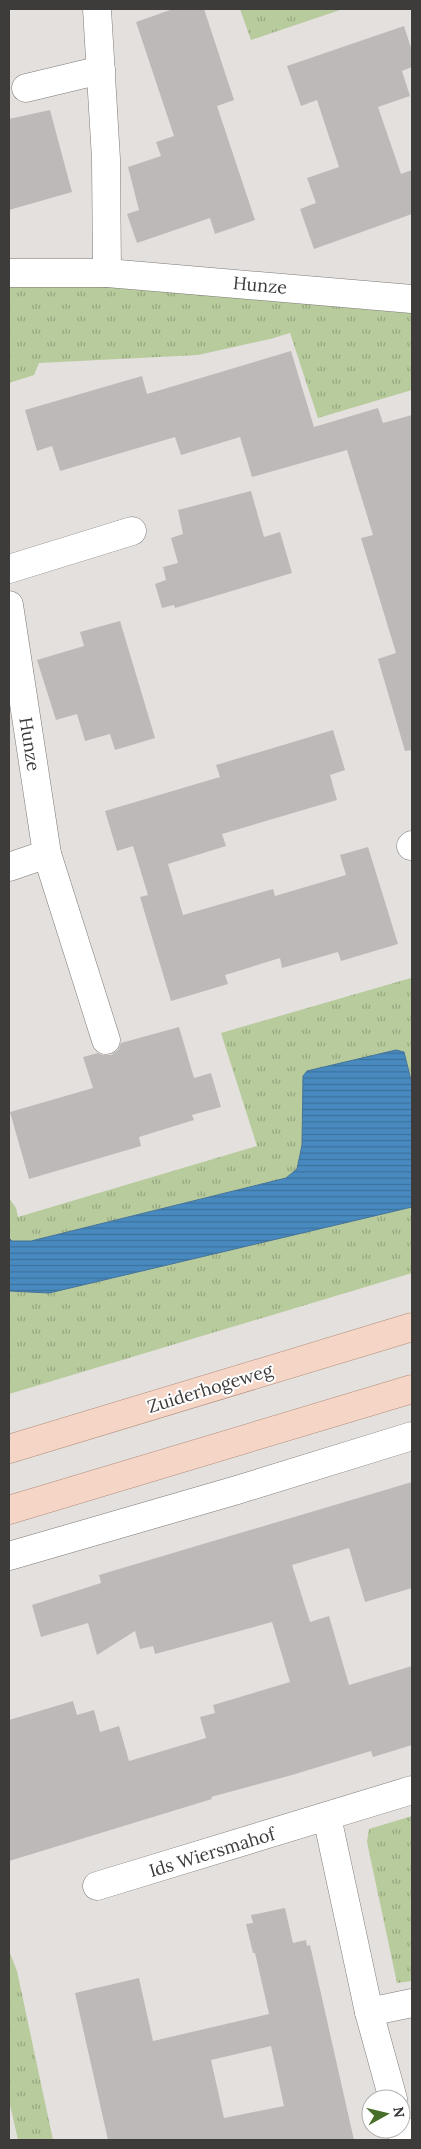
<svg xmlns="http://www.w3.org/2000/svg" width="421" height="2149" font-family="Lora,serif">
<style>
.grass{fill:url(#grass-tufts)}
.water{fill:url(#water-rules);stroke:#457397}
.building{fill:#beb9b9;fill-rule:evenodd}
.lines{fill:none;stroke-linecap:round;stroke-linejoin:round}
.minor-casing{stroke:#7d7977;stroke-width:29}
.major-casing{stroke:#b08d7c;stroke-width:29}
.minor{stroke:#fff;stroke-width:28}
.major{stroke:#f5d5c5;stroke-width:28}
.labels{text-anchor:middle;dominant-baseline:central;stroke-width:4;stroke-linejoin:round;paint-order:stroke}
.street-label{font-size:18px;fill:#3e3c3b;stroke:#fff}
</style>
<defs>
<pattern id="grass-tufts" width="24" height="20" patternUnits="userSpaceOnUse" patternTransform="scale(1.25)"><rect width="24" height="20" fill="#b7cb9c"/><path d="M3 7l-1-3M5 7V3M7 7l1-3M15 17l-1-3M17 17v-4M19 17l1-3" fill="none" stroke="#96a680"/></pattern>
<pattern id="water-rules" width="6" height="5" patternUnits="userSpaceOnUse" patternTransform="scale(1.25)"><rect width="6" height="5" fill="#488abf"/><path d="M0 2.5h6" fill="none" stroke="#3d729c"/></pattern>
</defs>
<rect width="100%" height="100%" fill="#e4e0dd"/>
<g class="grass">
<polygon points="240,9 343,9 251,40"/>
<polygon points="9,275 412,301 412,390 318,418 290,333 270,339 198,355 39,363 34,375 9,383"/>
<polygon points="411,978 412,1084 404,1052 303,1076 302,1145 297,1170 286,1178 31,1241 12,1241 9,1238 9,1198 16,1208 18,1217 257,1146 221,1033"/>
<polygon points="412,1207 412,1273 9,1394 9,1291 49,1293"/>
<polygon points="412,1816 412,1981 397,1983 367,1842 369,1829"/>
<polygon points="9,1951 17,1971 53,2140 18,2140 9,2100"/>
</g>
<polygon class="water" points="396,1050 404,1052 412,1084 412,1207 49,1293 9,1291 9,1238 12,1241 31,1241 286,1178 297,1169 302,1145 303,1076 307,1071"/>
<g class="building">
<polygon points="173,9 204,9 234,100 217,106 255,220 215,234 210,218 137,243 127,214 139,210 128,167 161,156 156,142 174,136 136,22"/>
<polygon points="404,26 412,51 412,67 402,71 410,96 378,107 401,174 412,170 412,214 314,249 300,209 316,203 307,178 339,167 317,100 301,106 287,66"/>
<polygon points="50,110 72,192 9,210 9,119"/>
<polygon points="291,351 314,427 378,408 383,423 412,415 412,750 405,751 378,659 396,653 361,538 373,535 347,450 252,477 240,437 181,455 175,437 60,471 52,446 37,451 25,410 142,376 147,394"/>
<polygon points="251,491 264,537 280,532 292,573 175,608 174,605 162,608 155,584 166,580 163,567 178,563 171,538 183,534 178,510"/>
<polygon points="120,621 155,738 115,750 110,734 85,741 77,714 56,720 37,660 84,646 80,632"/>
<polygon points="333,730 345,770 330,775 337,800 222,834 226,846 168,864 183,915 273,889 275,896 346,875 340,855 368,847 398,944 341,961 338,952 282,968 280,958 225,975 228,984 171,1001 140,897 148,895 133,846 117,851 105,811 220,777 216,765"/>
<polygon points="179,1027 194,1078 211,1073 221,1107 192,1115 194,1120 139,1137 141,1146 29,1179 10,1112 93,1088 83,1057 98,1053 103,1055 111,1055 118,1050 121,1043"/>
<polygon points="412,1482 412,1588 365,1602 349,1548 292,1565 310,1622 329,1616 349,1685 412,1666 412,1745 373,1757 371,1751 292,1775 211,1797 212,1799 9,1861 9,1720 73,1701 77,1715 94,1710 100,1732 119,1726 129,1761 206,1738 200,1717 215,1713 213,1705 290,1682 272,1622 155,1654 153,1646 140,1649 135,1631 97,1655 88,1623 41,1637 32,1605 101,1583 99,1575"/>
<path d="M285,1908l8,35 13,-3 1,6 3,-1 44,195h-246l-33,-147 64,-15 14,63 116,-27 -14,-61h-2l-7,-29 7,-1 -2,-8zM271,2046l13,60 -60,12 -13,-58z"/>
</g>
<g class="lines">
<g class="minor-casing">
<g id="minor">
<polyline points="97,9 106,159 107,273"/>
<polyline points="26,88 101,70"/>
<polyline points="9,273 107,273 412,299"/>
<polyline points="9,569 132,531"/>
<polyline points="9,605 47,854 106,1040"/>
<polyline points="411,846 412,845"/>
<polyline points="9,867 47,854"/>
<polyline points="9,1556 237,1490 412,1436"/>
<polyline points="327,1817 369,2012 393,2099"/>
<polyline points="97,1886 412,1790"/>
<polyline points="369,2012 412,2003"/>
<polyline points="401,2129 404,2140"/>
</g>
</g>
<g class="major-casing">
<g id="major">
<polyline points="9,1449 412,1327"/>
<polyline points="9,1510 412,1389"/>
</g>
</g>
<use href="#minor" class="minor"/>
<use href="#major" class="major"/>
</g>
<g class="labels">
<g class="street-label">
<text transform="translate(260 285) rotate(5)">Hunze</text>
<text transform="translate(30 744) rotate(81)">Hunze</text>
<text transform="translate(210 1388) rotate(-17)">Zuiderhogeweg</text>
<text transform="translate(212 1852) rotate(-17)">Ids Wiersmahof</text>
</g>
</g>
<rect width="421" height="2149" fill="none" stroke="#3e3c3b" stroke-width="20"/>
<g transform="translate(386 2114) rotate(82)"><circle r="24" fill="#ffffff" stroke="#b2b1b1"/>
<path d="M0-4L9 19L0 12L-9 19Z" fill="#486f2a"/>
<text y="-8" font-size="14" font-weight="bold" text-anchor="middle" fill="#3e3c3b">N</text>
</g>
</svg>
